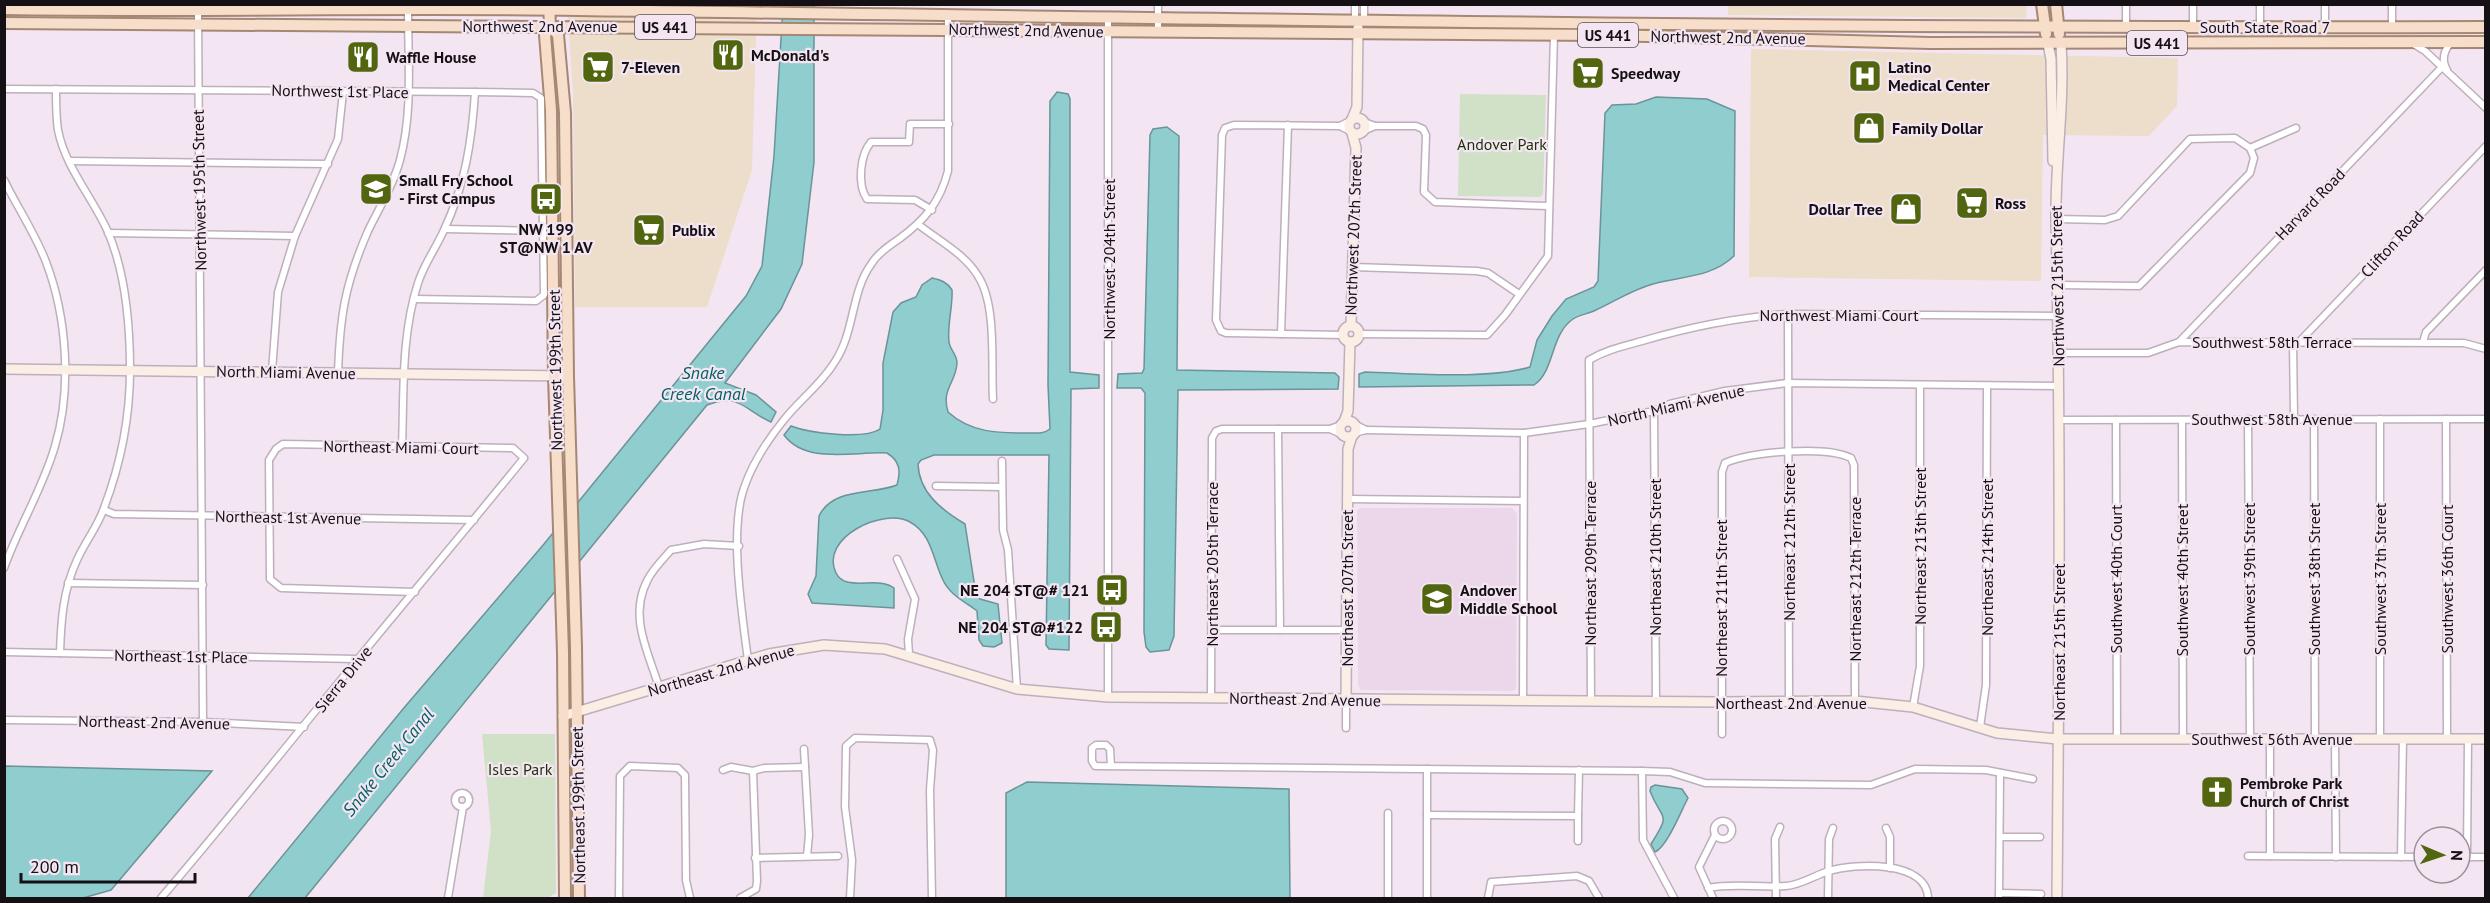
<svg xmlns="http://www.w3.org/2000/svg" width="2490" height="903" font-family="'PT Sans',sans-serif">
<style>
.commercial{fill:#ecdecb}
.built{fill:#ecd7ea}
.green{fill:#d0e1c7}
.water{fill:#8fcdcf;stroke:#6a9497;stroke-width:1.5}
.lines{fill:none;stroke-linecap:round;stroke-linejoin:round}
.street-casing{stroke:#bdafbc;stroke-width:9}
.secondary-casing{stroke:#bdafbc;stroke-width:12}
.primary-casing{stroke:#a58874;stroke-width:14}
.street{stroke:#fff;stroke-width:6}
.secondary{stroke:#fbeee5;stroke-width:9}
.primary{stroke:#f7deca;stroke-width:10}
.labels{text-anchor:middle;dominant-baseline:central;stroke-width:4.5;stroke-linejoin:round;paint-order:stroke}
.shield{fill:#f4e5f2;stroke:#585057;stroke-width:1.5}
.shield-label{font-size:15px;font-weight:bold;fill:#151014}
.street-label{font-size:16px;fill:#151014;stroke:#f4e5f2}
.poi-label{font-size:16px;font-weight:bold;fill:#151014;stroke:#f4e5f2;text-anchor:start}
.park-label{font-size:16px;fill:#193105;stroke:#f4e5f2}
.water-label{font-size:18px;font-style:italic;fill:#036063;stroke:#f4e5f2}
</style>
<rect width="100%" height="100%" fill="#f4e5f2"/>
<g class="commercial">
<polygon points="567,5 757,5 752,170 707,307 575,307 573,92"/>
<polygon points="1728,5 1728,4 2027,5 2026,18 1728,15"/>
<polygon points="1751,49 2178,58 2177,106 2149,136 2043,135 2041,281 1749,277"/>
</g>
<polygon class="built" points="1362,508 1512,508 1517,514 1516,688 1513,691 1361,690 1358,685 1357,510"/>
<g class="green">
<polygon points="1460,94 1546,95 1543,194 1540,197 1458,196"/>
<polygon points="482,734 555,734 556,893 547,898 483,898 491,831"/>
</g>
<g class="water">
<path d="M783,5h31v157l-12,102 -21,45 -56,74 31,12 20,17 -5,10c-26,-11 -31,-30 -64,-17l-402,493h-57l155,-189 141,-165 202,-248 16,-30 12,-110z"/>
<path d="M1057,92l11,2 2,5v273l29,3v13l-28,1 -2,261 -20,-1 -3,-4 3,-190h-115l-13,5 -3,4c1,29 24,46 47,60l11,70 4,5 18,5 4,39 -8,4 -11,-1 -4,-6 -2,-29c-12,-9 -28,-17 -34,-31 -10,-20 -11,-46 -33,-58 -27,-15 -91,16 -74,51 10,20 42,2 58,15v20l-82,-5 -4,-9 8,-18 3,-60c14,-29 53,-21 78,-31 4,-14 3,-24 -10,-32 -32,-2 -81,12 -103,-18l7,-9c18,7 73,14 89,3l3,-19v-47l10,-51 8,-9 15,-6 6,-12 10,-7c9,2 15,4 20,12 1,17 -5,34 -3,52 1,8 8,12 8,21 -1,20 -16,26 -9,49 23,21 50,21 80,21 8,0 16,1 22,-4l-2,-44 2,-284z"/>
<path d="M1656,97l51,2 28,12 -1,145c-23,22 -53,20 -81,28 -22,6 -39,18 -59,27 -7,3 -15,4 -21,8 -23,16 -18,52 -39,66l-175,2v-13l6,-2c46,1 123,8 165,-5l7,-27 15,-24 14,-17 28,-12 4,-6 7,-168 7,-8 24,-1z"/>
<polygon points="1167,127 1179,136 1177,370 1335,373 1339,377 1338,389 1178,390 1174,636 1169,650 1150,652 1146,647 1144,632 1145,393 1141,388 1117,388 1118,374 1142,373 1144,369 1150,135 1153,129"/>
<polygon points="5,766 212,771 111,890 83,898 5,898"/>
<polygon points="1027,782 1289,789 1290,898 1006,898 1006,793"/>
<path d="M1655,785l27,4 6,9c-7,13 -21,49 -33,54l-4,-8c21,-33 11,-22 -1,-53l1,-4z"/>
</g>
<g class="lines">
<g class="street-casing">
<g id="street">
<polyline points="1355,4 1355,20"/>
<polyline points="1364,4 1364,20"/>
<polyline points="2126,4 2126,27"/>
<polyline points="2193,4 2193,27"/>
<polyline points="2260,4 2260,27"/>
<polyline points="2325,4 2325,27"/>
<polyline points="2392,4 2392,27"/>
<polyline points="198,11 203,722"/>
<polyline points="1108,18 1108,697"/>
<polyline points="1158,31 1158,4"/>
<polyline points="2415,45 2425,51 2486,108"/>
<path d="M2447,70c-6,-10 -3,-21 5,-28"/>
<polyline points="4,89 475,92 533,93 541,98 544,295 536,301 414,299"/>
<path d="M56,89c0,14 0,28 2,41 7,37 35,68 50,102 18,42 22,93 22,138 0,48 -9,93 -26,138 -6,18 -19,34 -27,52 -14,30 -16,61 -17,93"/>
<polyline points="1340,126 1234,125 1225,128 1222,135 1216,320 1221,331 1226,333 1343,335"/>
<polyline points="1375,126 1416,126 1423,129 1426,135 1424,192 1435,202 1548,206"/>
<polyline points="1350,131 1340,126 1350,121"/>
<polyline points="1363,131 1375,126 1364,122"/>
<polyline points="69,161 328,164"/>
<path d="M4,180c13,27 32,55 42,82 21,55 26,127 9,184 -12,42 -36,80 -51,122"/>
<path d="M932,210l-17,-10 -48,-1c-10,-14 -7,-44 4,-57h38l1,-18h39"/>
<polyline points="2056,219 2105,220 2118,216 2190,139 2235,138 2250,148 2296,128"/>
<path d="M919,225c19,15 46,29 59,51 19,29 13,88 15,123"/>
<polyline points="445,229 542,231"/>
<polyline points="108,233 295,236"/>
<polyline points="1353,267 1477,271 1488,273 1519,294"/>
<polyline points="2057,285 2139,286 2250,173 2254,158 2250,148"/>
<polyline points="1788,314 1789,702"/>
<polyline points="1281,334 1288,125"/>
<polyline points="1358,334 1487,335 1505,315 1548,256 1554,34"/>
<polyline points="2179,342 2442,67"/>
<polyline points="2293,342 2294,419"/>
<polyline points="2299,342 2486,146"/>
<polyline points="2423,342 2426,332 2486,270"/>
<polyline points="2059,353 2148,353 2179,342 2464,343 2486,349"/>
<polyline points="272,371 278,292 295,236 338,139 343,92"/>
<path d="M338,373c2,-58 7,-89 30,-142 11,-23 25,-45 32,-71 13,-48 8,-100 8,-150"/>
<polyline points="1654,411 1656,702"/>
<polyline points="2248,419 2250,739"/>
<polyline points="2314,419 2315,739"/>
<polyline points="2380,419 2380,739"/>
<polyline points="2446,419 2447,739"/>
<polyline points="2059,420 2486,419"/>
<polyline points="2116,420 2117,739"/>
<polyline points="2182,420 2183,739"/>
<polyline points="1354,424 1366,430 1354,433"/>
<polyline points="1278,429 1280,630"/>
<polyline points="1366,430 1524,433 1589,424 1654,411 1670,404 1725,391 1787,383 2058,386"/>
<polyline points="1341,434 1330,429 1341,425"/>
<path d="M402,447c2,-55 -1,-111 16,-164 6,-19 18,-35 26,-53 21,-44 28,-90 31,-138"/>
<polyline points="1002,461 1003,530 1008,550 1017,689"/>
<polyline points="936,486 1002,487"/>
<polyline points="1348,499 1523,501"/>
<polyline points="104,510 114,514 474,520"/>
<polyline points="897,559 915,599 908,639 909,655"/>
<polyline points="68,583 203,585"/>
<polyline points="1212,630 1346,630"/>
<polyline points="4,652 357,659"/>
<path d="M748,660c-6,-46 -19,-129 -4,-172 8,-24 23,-47 39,-67 16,-21 39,-37 53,-61 19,-30 15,-69 36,-97 6,-10 18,-18 27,-24 26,-19 41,-37 49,-68v-155"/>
<path d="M659,687c-11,-36 -31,-71 -11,-108 5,-10 15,-20 23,-29l33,-6 35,2"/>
<polyline points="1211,698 1212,438 1216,431 1222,429 1330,429"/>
<polyline points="1523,700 1524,433"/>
<path d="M1591,701l-2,-341c17,-10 35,-14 53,-19 48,-14 96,-24 146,-27l270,2"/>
<polyline points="1913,707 1920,666 1920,385"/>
<polyline points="4,720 203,722 304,727"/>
<polyline points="1980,727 1986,685 1987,386"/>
<polyline points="1346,728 1346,699"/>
<path d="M1722,734v-262l3,-9c26,-11 101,-18 126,-5l3,7 1,236"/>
<polyline points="2335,739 2336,857"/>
<polyline points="804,749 809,835 807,856"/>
<path d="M1111,766l-1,-17 -4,-4h-10l-4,3v13l3,5c182,3 365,2 547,5l1,69 31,58"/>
<polyline points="1427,769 1427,898"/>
<polyline points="723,770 731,767 753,771 764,768 805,767"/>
<polyline points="1642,771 1670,772 1705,783 1871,785 1915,769 1986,770 2033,779"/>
<circle cx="462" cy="800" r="7"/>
<polyline points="1427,815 1578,816 1579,770"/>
<polyline points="1578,816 1578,841"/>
<circle cx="1723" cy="830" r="9"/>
<polyline points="1886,828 1890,837 1890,868"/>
<polyline points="2000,837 2040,837"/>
<polyline points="2248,856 2424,857"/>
<polyline points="2270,856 2270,739"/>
<polyline points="2401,857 2403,739"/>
<polyline points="2460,857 2486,857"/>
<polyline points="2467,857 2468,739"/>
<polyline points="755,858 838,856"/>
<path d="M1708,888c26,-5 52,0 78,-2 15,-1 29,-11 43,-15 26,-8 98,-11 99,27"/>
<polyline points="1999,893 2041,894"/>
<path d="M161,898c67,-78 131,-159 197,-239 55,-67 111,-133 166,-201l-11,-10 -230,-4 -7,5 -7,11 1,119 11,9 134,4"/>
<polyline points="448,898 463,807"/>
<polyline points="619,898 620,776 630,766 678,768 685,775 686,880 690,898"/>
<polyline points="740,898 756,889 757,881 753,771"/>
<polyline points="850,898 852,860 845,807 846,746 855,738 930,740 933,750 930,790 932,898"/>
<polyline points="1388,898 1388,813"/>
<polyline points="1488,898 1491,882 1577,876 1589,881 1599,898"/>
<polyline points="1713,898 1699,867 1715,835"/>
<polyline points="1776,898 1775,839 1780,827"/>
<polyline points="1828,898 1829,839 1833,828"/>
<polyline points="1999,898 2000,773"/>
</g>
</g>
<g class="secondary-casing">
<g id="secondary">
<polyline points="2048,44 2051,59 2053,161"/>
<circle cx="1357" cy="126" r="8"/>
<polyline points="1352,119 1357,107 1358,28"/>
<polyline points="1351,326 1356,148 1352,133"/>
<circle cx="1351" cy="334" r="8"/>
<polyline points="4,369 568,376"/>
<circle cx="1348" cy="429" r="8"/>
<polyline points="1344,422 1348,411 1350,342"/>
<polyline points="1346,699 1348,449 1352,436"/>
<polyline points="563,716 769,654 824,645 885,649 1017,689 1108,697 1721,702 1855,701 1913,707 1997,733 2058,739 2486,739"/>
<path d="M2057,898c2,-226 4,-452 -1,-678 -1,-59 9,-117 5,-176"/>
</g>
</g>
<g class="primary-casing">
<g id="primary">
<polyline points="549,4 550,26 545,35 551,110 554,376 563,652 565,898"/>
<polyline points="2042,4 2046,34"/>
<polyline points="2056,4 2059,34"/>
<path d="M4,9c192,3 383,-2 574,1 636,9 1272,19 1908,17"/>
<polyline points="4,23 1605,35 1930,43 2486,42"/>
<polyline points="550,26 558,35 565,113 568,376 576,647 579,898"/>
</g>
</g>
<use href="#street" class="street"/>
<use href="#secondary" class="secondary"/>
<use href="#primary" class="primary"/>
</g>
<defs>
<g id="restaurant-square" transform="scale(1.725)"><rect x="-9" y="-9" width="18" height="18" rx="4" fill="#52650f" stroke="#f4e5f2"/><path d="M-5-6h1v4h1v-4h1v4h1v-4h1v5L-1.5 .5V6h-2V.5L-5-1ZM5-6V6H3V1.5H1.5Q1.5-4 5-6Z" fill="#fff"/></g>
<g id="supermarket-square" transform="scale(1.725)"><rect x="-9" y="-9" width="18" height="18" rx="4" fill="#52650f" stroke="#f4e5f2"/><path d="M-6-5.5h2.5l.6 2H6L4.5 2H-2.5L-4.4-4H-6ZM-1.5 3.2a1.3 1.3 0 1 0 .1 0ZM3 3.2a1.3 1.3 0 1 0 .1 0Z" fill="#fff"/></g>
<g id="hospital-square" transform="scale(1.725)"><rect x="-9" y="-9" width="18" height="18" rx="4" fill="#52650f" stroke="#f4e5f2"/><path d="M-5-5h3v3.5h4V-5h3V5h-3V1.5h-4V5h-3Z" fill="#fff"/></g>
<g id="shop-square" transform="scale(1.725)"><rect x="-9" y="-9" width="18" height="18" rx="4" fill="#52650f" stroke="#f4e5f2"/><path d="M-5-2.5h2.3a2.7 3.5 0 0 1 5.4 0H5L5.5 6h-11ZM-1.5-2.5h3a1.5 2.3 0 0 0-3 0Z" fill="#fff"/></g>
<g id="school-square" transform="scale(1.725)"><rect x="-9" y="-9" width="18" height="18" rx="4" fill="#52650f" stroke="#f4e5f2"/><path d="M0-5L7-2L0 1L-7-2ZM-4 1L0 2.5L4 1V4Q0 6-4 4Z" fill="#fff"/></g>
<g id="bus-square" transform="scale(1.725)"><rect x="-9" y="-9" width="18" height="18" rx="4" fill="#52650f" stroke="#f4e5f2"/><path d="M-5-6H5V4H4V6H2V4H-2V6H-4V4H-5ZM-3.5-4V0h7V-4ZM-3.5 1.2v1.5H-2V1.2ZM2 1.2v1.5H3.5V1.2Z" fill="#fff"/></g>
<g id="church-square" transform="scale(1.725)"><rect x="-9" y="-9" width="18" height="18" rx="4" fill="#52650f" stroke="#f4e5f2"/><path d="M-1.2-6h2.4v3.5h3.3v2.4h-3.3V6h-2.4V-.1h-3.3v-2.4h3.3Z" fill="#fff"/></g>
</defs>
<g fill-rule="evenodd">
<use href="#restaurant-square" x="728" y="55"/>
<use href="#restaurant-square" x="363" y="57"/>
<use href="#supermarket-square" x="598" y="67"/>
<use href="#supermarket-square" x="1588" y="73"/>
<use href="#hospital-square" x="1865" y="76"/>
<use href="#shop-square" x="1869" y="128"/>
<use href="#school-square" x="376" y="189"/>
<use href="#bus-square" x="546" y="199"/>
<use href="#supermarket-square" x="1972" y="203"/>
<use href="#shop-square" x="1906" y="209"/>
<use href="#supermarket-square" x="649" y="230"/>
<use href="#bus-square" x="1112" y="590"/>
<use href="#school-square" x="1437" y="599"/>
<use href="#bus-square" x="1106" y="627"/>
<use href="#church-square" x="2217" y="792"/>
</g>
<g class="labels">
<g class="shield">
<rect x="635" y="15" width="60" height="24" rx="4.5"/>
<rect x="1578" y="23" width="60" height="24" rx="4.5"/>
<rect x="2127" y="31" width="60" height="24" rx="4.5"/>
</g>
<g class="shield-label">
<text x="665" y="27">US 441</text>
<text x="1608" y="35">US 441</text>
<text x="2157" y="43">US 441</text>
</g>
<g class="street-label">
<text x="540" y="26">Northwest 2nd Avenue</text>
<text x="2265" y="27">South State Road 7</text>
<text transform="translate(1026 30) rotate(1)">Northwest 2nd Avenue</text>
<text transform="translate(1728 37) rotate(1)">Northwest 2nd Avenue</text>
<text transform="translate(340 91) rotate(1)">Northwest 1st Place</text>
<text transform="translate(199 190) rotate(-91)">Northwest 195th Street</text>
<text transform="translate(2310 204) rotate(-46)">Harvard Road</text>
<text transform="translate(1353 235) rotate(-88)">Northwest 207th Street</text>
<text transform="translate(2392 244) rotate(-47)">Clifton Road</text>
<text transform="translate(1109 259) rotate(-90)">Northwest 204th Street</text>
<text transform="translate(2057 286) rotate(-91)">Northwest 215th Street</text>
<text x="1839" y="315">Northwest Miami Court</text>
<text x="2272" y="342">Southwest 58th Terrace</text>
<text transform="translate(555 370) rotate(-91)">Northwest 199th Street</text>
<text transform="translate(286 372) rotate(1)">North Miami Avenue</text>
<text transform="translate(1676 405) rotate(-13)">North Miami Avenue</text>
<text x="2272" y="419">Southwest 58th Avenue</text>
<text transform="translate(401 447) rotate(1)">Northeast Miami Court</text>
<text transform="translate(288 517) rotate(1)">Northeast 1st Avenue</text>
<text transform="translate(1789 542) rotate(-90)">Northeast 212th Street</text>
<text transform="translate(1920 546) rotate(-90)">Northeast 213th Street</text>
<text transform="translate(1655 557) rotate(-90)">Northeast 210th Street</text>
<text transform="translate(1987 557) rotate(-90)">Northeast 214th Street</text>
<text transform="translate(1590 563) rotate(-90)">Northeast 209th Terrace</text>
<text transform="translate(1212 564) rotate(-90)">Northeast 205th Terrace</text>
<text transform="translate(1855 579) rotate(-90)">Northeast 212th Terrace</text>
<text transform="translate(2116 579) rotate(-90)">Southwest 40th Court</text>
<text transform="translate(2249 579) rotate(-90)">Southwest 39th Street</text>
<text transform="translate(2314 579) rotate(-90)">Southwest 38th Street</text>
<text transform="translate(2380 579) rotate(-90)">Southwest 37th Street</text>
<text transform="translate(2447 579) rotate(-90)">Southwest 36th Court</text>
<text transform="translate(2182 580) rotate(-90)">Southwest 40th Street</text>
<text transform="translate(1347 588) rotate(-90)">Northeast 207th Street</text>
<text transform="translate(1721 598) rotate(-90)">Northeast 211th Street</text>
<text transform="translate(2059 642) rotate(-90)">Northeast 215th Street</text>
<text transform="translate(181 656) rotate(1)">Northeast 1st Place</text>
<text transform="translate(721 670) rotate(-16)">Northeast 2nd Avenue</text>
<text transform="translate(343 679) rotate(-51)">Sierra Drive</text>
<text transform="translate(1305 699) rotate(1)">Northeast 2nd Avenue</text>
<text x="1791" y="703">Northeast 2nd Avenue</text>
<text transform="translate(154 722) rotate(1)">Northeast 2nd Avenue</text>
<text x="2272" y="739">Southwest 56th Avenue</text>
<text transform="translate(578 805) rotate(-91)">Northeast 199th Street</text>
</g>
<g class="poi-label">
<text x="751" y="55">McDonald's</text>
<text x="386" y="57">Waffle House</text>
<text x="621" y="67">7-Eleven</text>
<text x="1888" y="67">Latino<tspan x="1888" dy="18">Medical Center</tspan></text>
<text x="1611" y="73">Speedway</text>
<text x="1892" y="128">Family Dollar</text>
<text x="399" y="180">Small Fry School<tspan x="399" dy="18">- First Campus</tspan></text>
<text x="1995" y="203">Ross</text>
<text x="1883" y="209" text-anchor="end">Dollar Tree</text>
<text x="546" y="229" text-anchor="middle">NW 199<tspan x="546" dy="18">ST@NW 1 AV</tspan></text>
<text x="672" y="230">Publix</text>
<text x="1089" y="590" text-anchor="end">NE 204 ST@# 121</text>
<text x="1460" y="590">Andover<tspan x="1460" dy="18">Middle School</tspan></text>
<text x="1083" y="627" text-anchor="end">NE 204 ST@#122</text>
<text x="2240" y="783">Pembroke Park<tspan x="2240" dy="18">Church of Christ</tspan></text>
</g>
<g class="park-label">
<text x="1502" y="144">Andover Park</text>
<text x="520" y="769">Isles Park</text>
</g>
<g class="water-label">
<text x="703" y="372">Snake<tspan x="703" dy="21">Creek Canal</tspan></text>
<text transform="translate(388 762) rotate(-51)">Snake Creek Canal</text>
</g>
</g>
<rect width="2490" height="903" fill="none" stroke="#151014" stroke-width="12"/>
<g transform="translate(2442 855) rotate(92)"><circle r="28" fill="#f4e5f2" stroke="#9b9099" stroke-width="1.5"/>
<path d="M0-4.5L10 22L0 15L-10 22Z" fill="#52650f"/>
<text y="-9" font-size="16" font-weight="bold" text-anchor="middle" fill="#151014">N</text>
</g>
<path d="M21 873v9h174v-9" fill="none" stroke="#151014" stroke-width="3"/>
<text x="30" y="873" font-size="18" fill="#151014" stroke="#f4e5f2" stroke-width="4.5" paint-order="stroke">200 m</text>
</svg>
